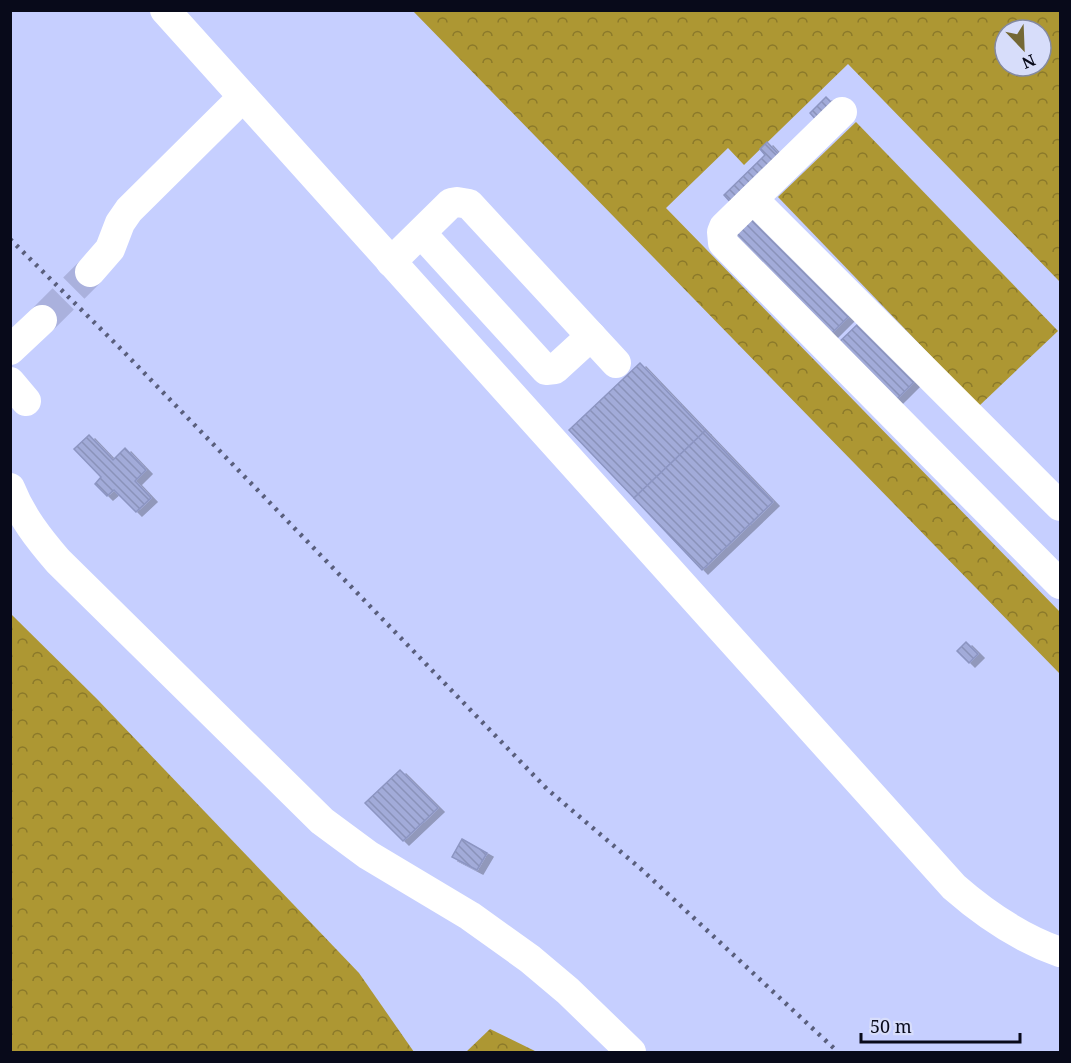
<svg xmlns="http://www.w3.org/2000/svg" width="1071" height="1063" font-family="'Noto Serif',serif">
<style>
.forest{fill:url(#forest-crowns);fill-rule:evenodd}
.building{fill:url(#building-back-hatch);stroke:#8c95c2;stroke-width:1.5;filter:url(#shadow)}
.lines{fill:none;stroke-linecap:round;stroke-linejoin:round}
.minor-tunnel{stroke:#aab1dd;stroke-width:30;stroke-dasharray:30 15;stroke-linecap:butt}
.minor{stroke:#fff;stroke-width:30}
.rail{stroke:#595e7c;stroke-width:4.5;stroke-dasharray:3 6;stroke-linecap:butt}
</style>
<defs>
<pattern id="forest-crowns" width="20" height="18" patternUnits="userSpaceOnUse" patternTransform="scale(1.5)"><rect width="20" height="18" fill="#ad9733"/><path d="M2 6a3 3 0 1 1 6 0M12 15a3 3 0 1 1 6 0" fill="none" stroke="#8b792a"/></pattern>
<pattern id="building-back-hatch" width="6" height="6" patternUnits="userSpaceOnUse" patternTransform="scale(1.5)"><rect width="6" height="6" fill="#a2abd9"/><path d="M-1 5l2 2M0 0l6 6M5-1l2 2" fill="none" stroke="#8a92ba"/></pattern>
<filter id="shadow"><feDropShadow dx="6" dy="4" stdDeviation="0" flood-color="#0004"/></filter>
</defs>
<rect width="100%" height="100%" fill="#c6cfff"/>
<g class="forest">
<path d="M413,11h647v271l-212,-218 -104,101 -16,-17 -62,60 394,404v62zM1005,30h36v36h-36z"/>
<polygon points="856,122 1058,331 979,406 778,197"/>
<polygon points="11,614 97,699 359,973 414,1052 11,1052"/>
<polygon points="490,1029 537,1052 466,1052"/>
</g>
<g class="building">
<polygon points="826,97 835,106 818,122 810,113"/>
<polygon points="767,142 781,157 732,204 724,195 765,155 760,149"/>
<polygon points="752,214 852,313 828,337 728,238"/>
<polygon points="861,321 917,379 891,405 835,346"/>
<polygon points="640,363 705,431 634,498 569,430"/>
<polygon points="705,431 773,502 702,570 634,498"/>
<polygon points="89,435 113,460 125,448 146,470 135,481 151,498 136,512 114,490 107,496 95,484 101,477 74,449"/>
<polygon points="966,642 978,654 969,663 957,651"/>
<polygon points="400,770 438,808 403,841 365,803"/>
<polygon points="462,839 487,853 477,870 452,857"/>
</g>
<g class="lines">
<polyline class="minor-tunnel" points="42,320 90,272"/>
<g class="minor">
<path d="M165,10l789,877c32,28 66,51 106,65"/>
<polyline points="842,112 724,227 722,232 723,243 1060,584"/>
<polyline points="753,199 1060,506"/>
<polyline points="421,233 546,370 555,369 591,336"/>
<polyline points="391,262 451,203 457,202 469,204 616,363"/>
<polyline points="90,272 110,249 120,223 129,210 243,97"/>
<polyline points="10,350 42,320"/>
<polyline points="10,382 26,401"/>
<path d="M10,488c11,28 29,51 48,73l264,260 46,34 102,61 60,43 38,32 63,61"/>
</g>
<polyline class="rail" points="10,239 121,349 547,789 641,869 838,1052"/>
</g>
<rect width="1071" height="1063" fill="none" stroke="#080a1a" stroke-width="24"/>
<g transform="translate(1023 48) rotate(157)"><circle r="28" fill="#d7ddfa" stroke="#8489a0" stroke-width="1.5"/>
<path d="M0-4.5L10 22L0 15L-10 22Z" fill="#746835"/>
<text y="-9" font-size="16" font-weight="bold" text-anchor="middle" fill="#080a1a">N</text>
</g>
<path d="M861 1033v9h159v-9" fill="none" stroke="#080a1a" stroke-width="3"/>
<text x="870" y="1033" font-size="18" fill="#080a1a" stroke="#d7ddfa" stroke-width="4.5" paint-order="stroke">50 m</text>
</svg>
